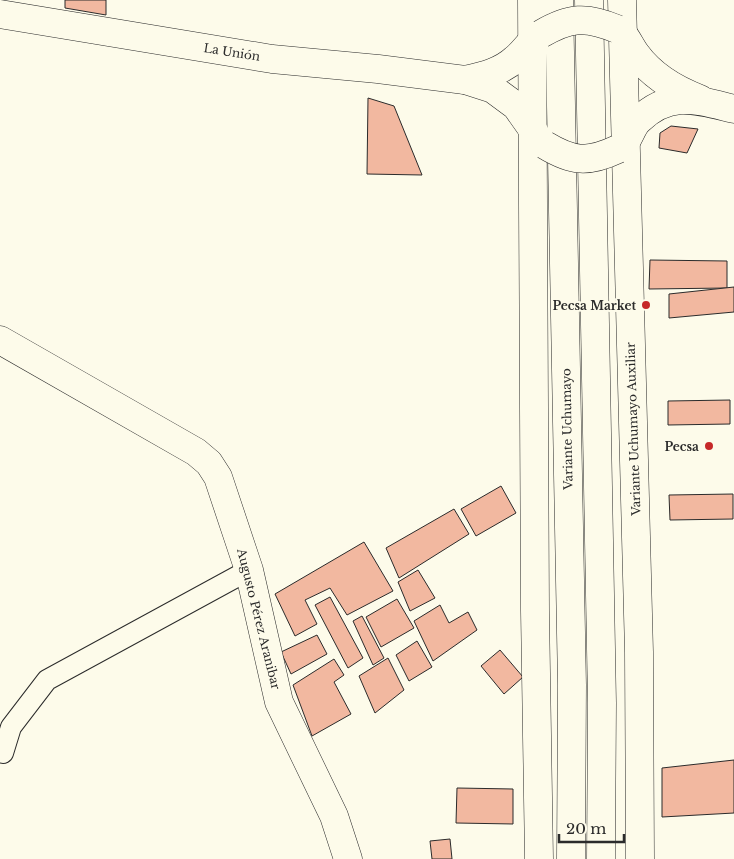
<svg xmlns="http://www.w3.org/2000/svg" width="734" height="859" font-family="'Libre Baskerville',serif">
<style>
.building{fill:#f2b8a0;stroke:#2b2b2b}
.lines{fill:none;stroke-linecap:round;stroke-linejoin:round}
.street-casing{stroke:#2b2b2b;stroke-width:22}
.secondary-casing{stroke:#2b2b2b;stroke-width:29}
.highway-casing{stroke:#2b2b2b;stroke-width:29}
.street{stroke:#fdfbea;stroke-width:20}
.secondary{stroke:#fdfbea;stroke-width:28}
.highway{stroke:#fdfbea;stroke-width:28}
.secondary-bridge-casing{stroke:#2b2b2b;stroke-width:29;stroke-linecap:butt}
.secondary-bridge{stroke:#fdfbea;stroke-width:28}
.poi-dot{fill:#c62828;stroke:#fdfbea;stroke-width:2}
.labels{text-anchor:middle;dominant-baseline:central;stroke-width:4;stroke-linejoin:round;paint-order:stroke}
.street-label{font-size:12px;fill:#2b2b2b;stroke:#fdfbea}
.poi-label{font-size:12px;font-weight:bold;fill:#2b2b2b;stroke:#fdfbea;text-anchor:end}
</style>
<rect width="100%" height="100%" fill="#fdfbea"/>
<g class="building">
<polygon points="65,0 106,0 106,15 65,8"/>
<polygon points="368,98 394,106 422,175 367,174"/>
<polygon points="671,126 698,129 687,153 659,148 660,133"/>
<polygon points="650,260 727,261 727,288 649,289"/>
<polygon points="734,287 734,312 669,318 669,294"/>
<polygon points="730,400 730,424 668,425 668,401"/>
<polygon points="501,486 516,513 476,536 461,509"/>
<polygon points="733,494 733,519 670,520 669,495"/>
<polygon points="454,509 469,534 399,578 386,548"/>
<polygon points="364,542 393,591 347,615 330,588 305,600 317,624 295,636 275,594"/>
<polygon points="418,570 435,598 410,611 398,582"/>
<polygon points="330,597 363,658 348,668 315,605"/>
<polygon points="397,599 414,628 381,647 366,617"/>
<polygon points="440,605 449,623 468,612 477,630 433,661 414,621"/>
<polygon points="362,616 384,658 373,665 353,621"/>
<polygon points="317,635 327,654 291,674 281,652"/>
<polygon points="417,641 432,667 409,681 396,655"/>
<polygon points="500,650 523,677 504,694 481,666"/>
<polygon points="388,658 404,690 375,713 359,676"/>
<polygon points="334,659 344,675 334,682 351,714 312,736 293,685"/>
<polygon points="734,760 734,813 662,817 662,768"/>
<polygon points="457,788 513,789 513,824 456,823"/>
<polygon points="450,839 452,859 432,859 430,841"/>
</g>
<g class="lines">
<g class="street-casing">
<polyline id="street" points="3,753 11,727 47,680 249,570"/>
</g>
<g class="secondary-casing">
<g id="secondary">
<polyline points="532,0 535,611 539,859"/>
<polyline points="622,0 639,652 640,859"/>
<polyline points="0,14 272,59 378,69 465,80 493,89 516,106 535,133"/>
<path d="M621,31c6,7 10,16 15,23 16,22 40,36 64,45"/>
<path d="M465,80c18,-4 36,-8 50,-21 10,-8 15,-18 25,-25"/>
<path d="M622,146c8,-7 9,-19 17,-26 31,-30 58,-20 95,-11"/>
<polyline points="0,340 196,452 209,463 218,477 249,570 279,702 334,816 348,859"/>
</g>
</g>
<g class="highway-casing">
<g id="highway">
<polyline points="559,0 572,685 571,859"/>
<polyline points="589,0 602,703 601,859"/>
</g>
</g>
<use href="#street" class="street"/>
<use href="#secondary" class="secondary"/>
<use href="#highway" class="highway"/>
<g class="secondary-bridge-casing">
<g id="secondary-bridge">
<path d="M541,34c29,-17 45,-18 76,-5"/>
<path d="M545,145c28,17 43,18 73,4"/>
</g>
</g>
<use href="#secondary-bridge" class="secondary-bridge"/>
</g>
<g class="poi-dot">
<circle cx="646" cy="305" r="5"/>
<circle cx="709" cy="446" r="5"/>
</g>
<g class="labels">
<g class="street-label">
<text transform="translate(232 52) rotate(9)">La Unión</text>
<text transform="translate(567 429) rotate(-91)">Variante Uchumayo</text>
<text transform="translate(633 429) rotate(-92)">Variante Uchumayo Auxiliar</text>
<text transform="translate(259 619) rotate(76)">Augusto Pérez Aranibar</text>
</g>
<g class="poi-label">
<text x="636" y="305">Pecsa Market</text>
<text x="699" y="446">Pecsa</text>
</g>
</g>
<path d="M559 834v8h65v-8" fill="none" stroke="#2b2b2b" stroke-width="2.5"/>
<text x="566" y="834" font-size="15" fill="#2b2b2b" stroke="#fdfbea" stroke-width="4" paint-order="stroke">20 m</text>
</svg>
